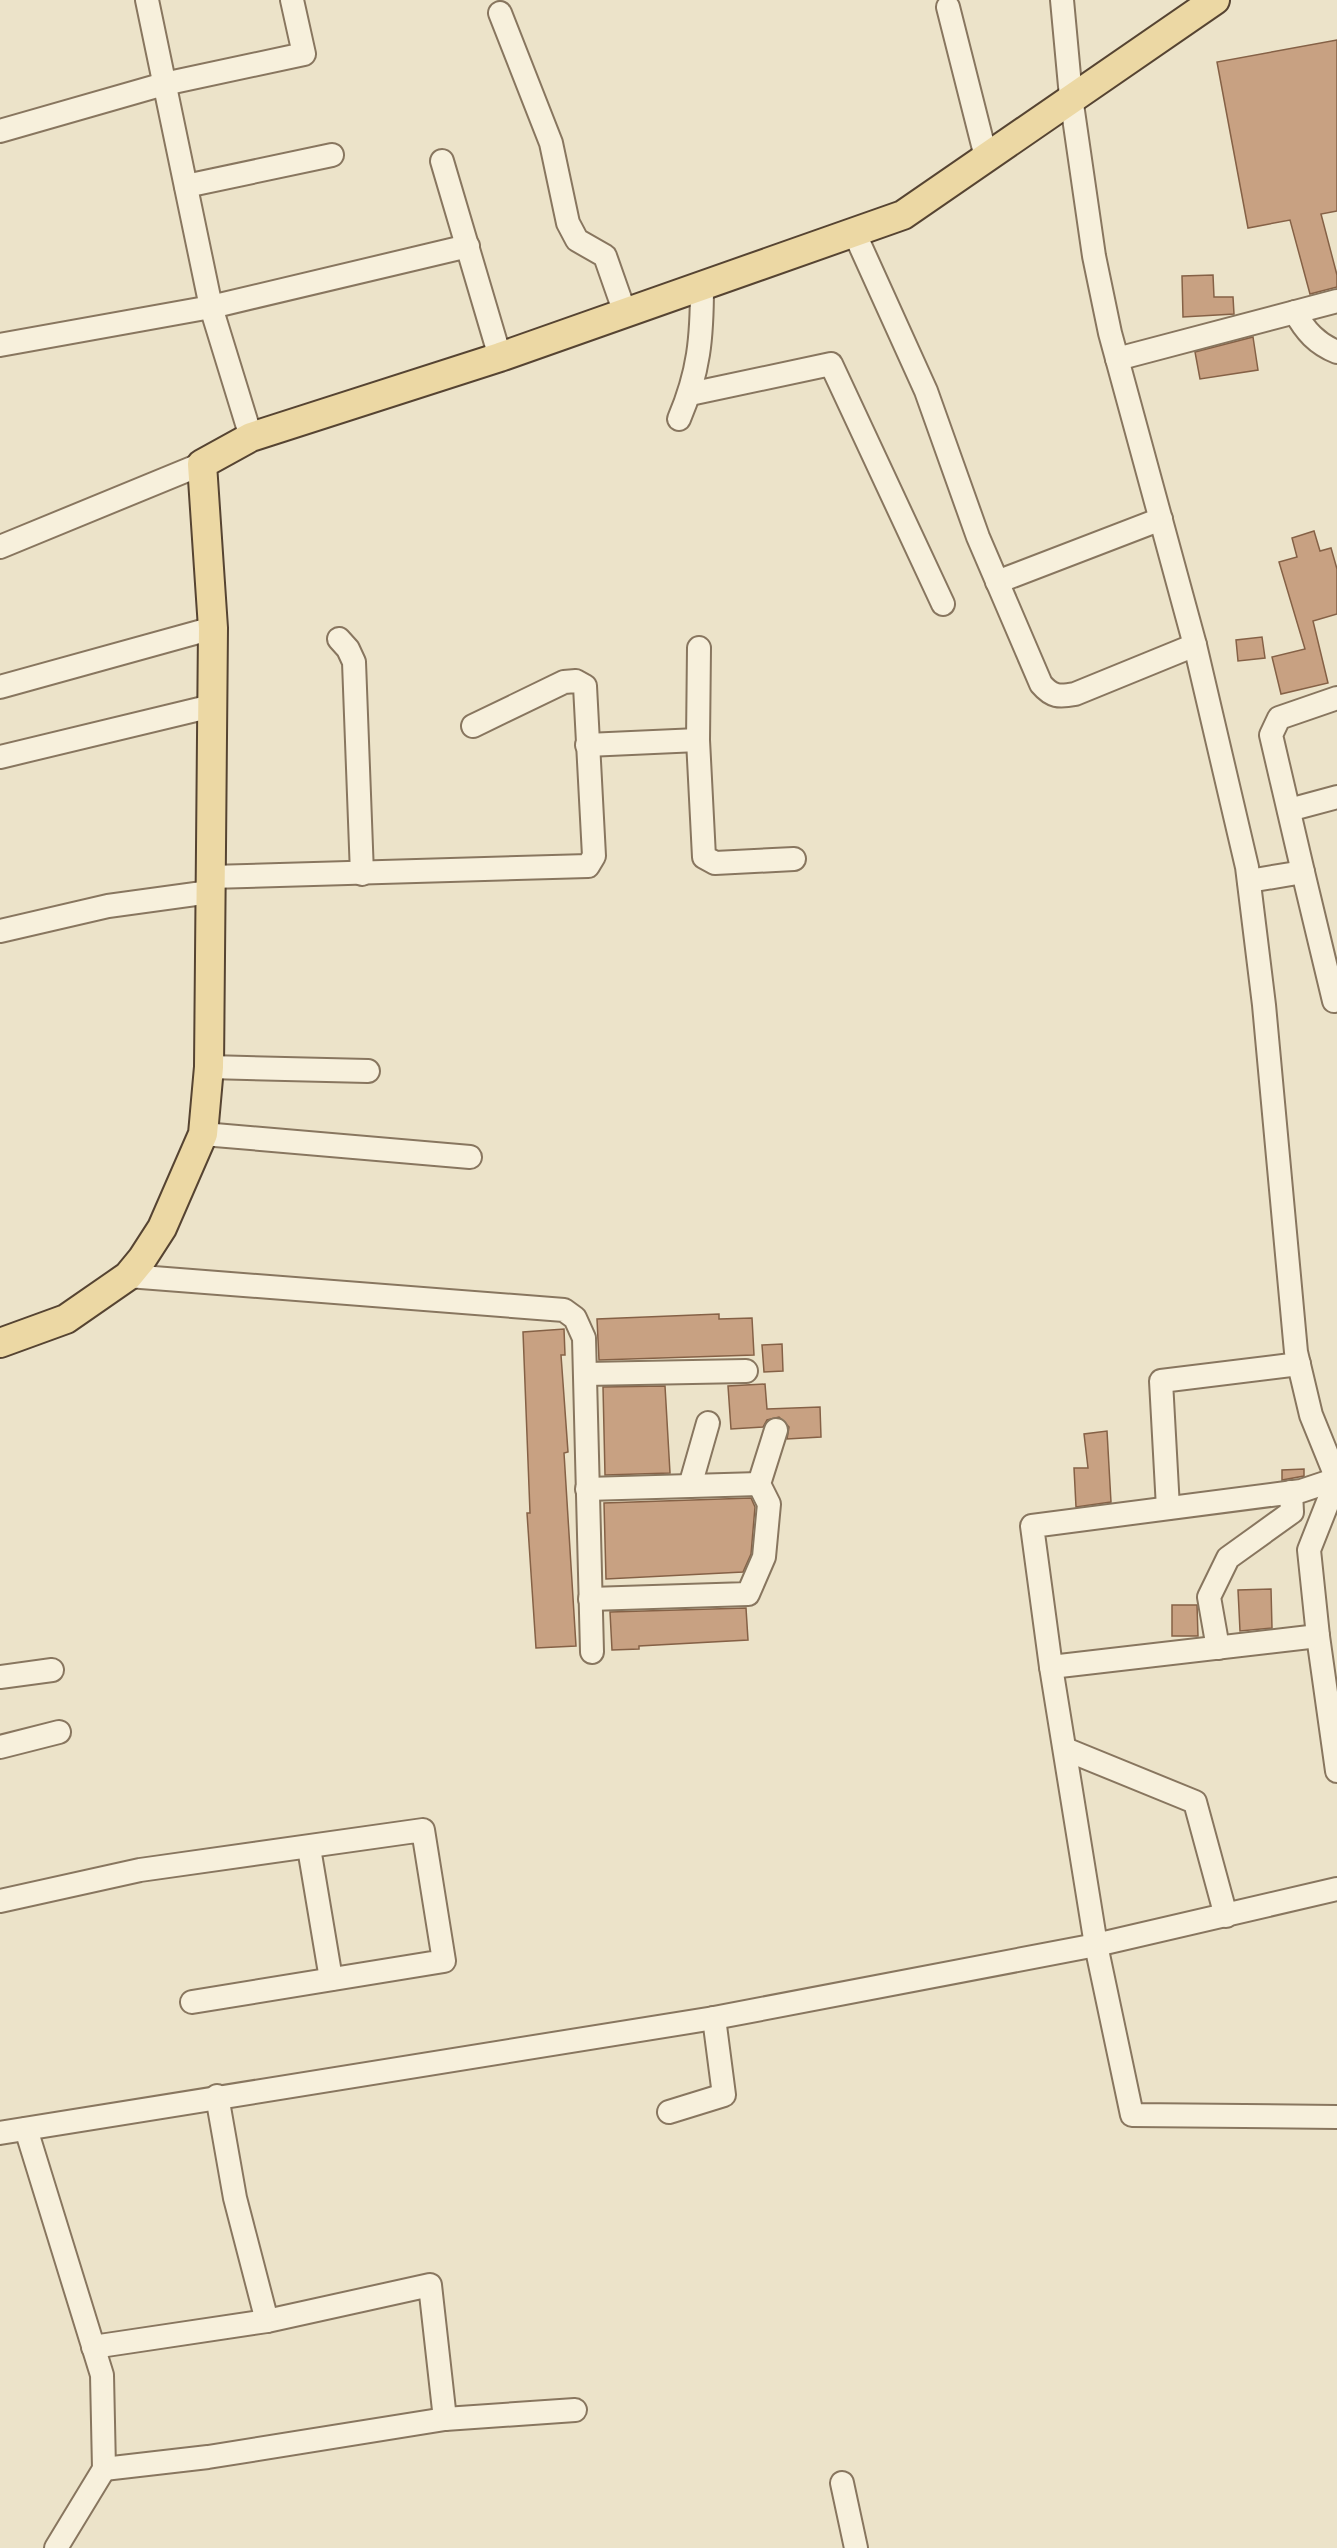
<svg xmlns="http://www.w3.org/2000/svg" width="1337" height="2548" font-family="Lora,serif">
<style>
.building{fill:#c8a182;stroke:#856146;stroke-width:1.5}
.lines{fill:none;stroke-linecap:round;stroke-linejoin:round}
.minor-casing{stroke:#88765f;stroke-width:26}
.major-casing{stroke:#564432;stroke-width:32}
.minor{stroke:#f7f0dc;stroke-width:22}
.major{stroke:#ecd8a4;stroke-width:28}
</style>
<rect width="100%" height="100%" fill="#ece3c9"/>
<g class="building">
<polygon points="1337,40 1337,211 1321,214 1337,275 1337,287 1310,294 1290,220 1248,228 1217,62"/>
<polygon points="1213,275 1214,297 1233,297 1234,314 1183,317 1182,276"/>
<polygon points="1253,337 1258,370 1200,379 1195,352"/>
<polygon points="1314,531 1320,551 1331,548 1337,569 1337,614 1313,621 1328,683 1281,694 1272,657 1305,649 1279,562 1297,557 1292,538"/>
<polygon points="1262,637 1265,658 1238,661 1236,640"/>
<polygon points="719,1314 719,1319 752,1318 754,1355 599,1360 597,1319"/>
<polygon points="564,1329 565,1355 561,1355 568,1452 564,1453 576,1646 536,1648 527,1513 530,1513 523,1332"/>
<polygon points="782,1344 783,1371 764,1372 762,1345"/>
<polygon points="765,1384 767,1409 820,1407 821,1437 787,1439 789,1427 779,1417 767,1420 763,1427 731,1429 728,1386"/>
<polygon points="665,1386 670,1473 605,1475 603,1387"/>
<polygon points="1107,1431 1111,1502 1076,1507 1074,1468 1088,1468 1084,1434"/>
<polygon points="1304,1469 1304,1476 1282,1480 1282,1470"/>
<polygon points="751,1498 755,1507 751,1554 743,1572 606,1579 604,1503"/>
<polygon points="1271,1589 1272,1628 1240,1631 1238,1590"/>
<polygon points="1172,1605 1197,1605 1198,1636 1172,1636"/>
<polygon points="746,1608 748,1640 639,1646 639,1649 612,1650 610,1612"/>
</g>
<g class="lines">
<g class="minor-casing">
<g id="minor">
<polyline points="147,0 211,307 251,437"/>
<polyline points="1062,0 1071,97 1094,256 1110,333 1195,645 1247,867 1264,1005 1296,1352 1311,1415 1337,1479"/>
<polyline points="948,7 986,157"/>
<polyline points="500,13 551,143 568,223 577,240 605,256 625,313"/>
<polyline points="0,131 164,84 304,54 292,0"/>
<polyline points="442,161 500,357"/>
<polyline points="186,186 332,155"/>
<path d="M854,232l72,159 52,146 63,147c11,13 18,13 34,10l120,-49"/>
<path d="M1295,312c10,19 22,32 42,40"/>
<polyline points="0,345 211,307 468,246"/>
<polyline points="1117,359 1337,301"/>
<polyline points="690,394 831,364 943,604"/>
<path d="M679,419c20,-47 23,-81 23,-133"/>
<polyline points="0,547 202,464"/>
<polyline points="997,582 1161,519"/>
<polyline points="339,639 348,649 354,662 362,874"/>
<polyline points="699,648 698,740 704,857 715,863 794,859"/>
<polyline points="0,687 213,628"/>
<polyline points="587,745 698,740"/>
<polyline points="0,757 212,706"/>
<polyline points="1289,810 1337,797"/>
<polyline points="1303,872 1271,735 1279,718 1337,698"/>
<polyline points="210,877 588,866 594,856 585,686 576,681 564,682 473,726"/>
<polyline points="1249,881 1303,872 1334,1001 1337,1000"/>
<polyline points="0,931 108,906 210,892"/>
<polyline points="209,1067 368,1071"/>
<polyline points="203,1134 470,1157"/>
<polyline points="128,1276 564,1310 575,1318 584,1338 592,1652"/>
<polyline points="585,1374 746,1371"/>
<polyline points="1337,1479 1301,1491 1032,1526 1051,1667 1096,1945 1132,2115 1337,2117"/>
<polyline points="1337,1479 1309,1550 1318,1636 1337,1771"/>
<polyline points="690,1486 708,1423"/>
<polyline points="587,1489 759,1484"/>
<polyline points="1168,1508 1161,1381 1299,1364"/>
<polyline points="590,1599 748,1594 764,1557 769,1504 759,1484 776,1430"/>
<polyline points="1218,1648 1209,1597 1228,1558 1292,1512 1291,1492"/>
<polyline points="1051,1667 1318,1636"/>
<polyline points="0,1677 52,1670"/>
<polyline points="0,1747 59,1732"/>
<polyline points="1065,1749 1195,1802 1226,1916"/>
<polyline points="309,1848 331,1979"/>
<polyline points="0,1901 140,1870 423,1830 444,1961 192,2002"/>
<polyline points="217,2096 235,2198 267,2321"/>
<polyline points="669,2112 724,2095 714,2018"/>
<polyline points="26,2129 102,2375 104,2469 56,2548"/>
<polyline points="0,2133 714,2018 1096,1945 1337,1889"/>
<polyline points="93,2347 267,2321 430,2285 445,2419"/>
<polyline points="104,2469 208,2457 445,2419 575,2410"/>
<polyline points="842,2483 856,2548"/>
</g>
</g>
<g class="major-casing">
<polyline id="major" points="0,1343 66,1319 128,1276 142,1259 162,1228 203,1134 209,1067 213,628 202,464 251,437 500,357 903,215 1215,0"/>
</g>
<use href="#minor" class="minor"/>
<use href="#major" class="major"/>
</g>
</svg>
